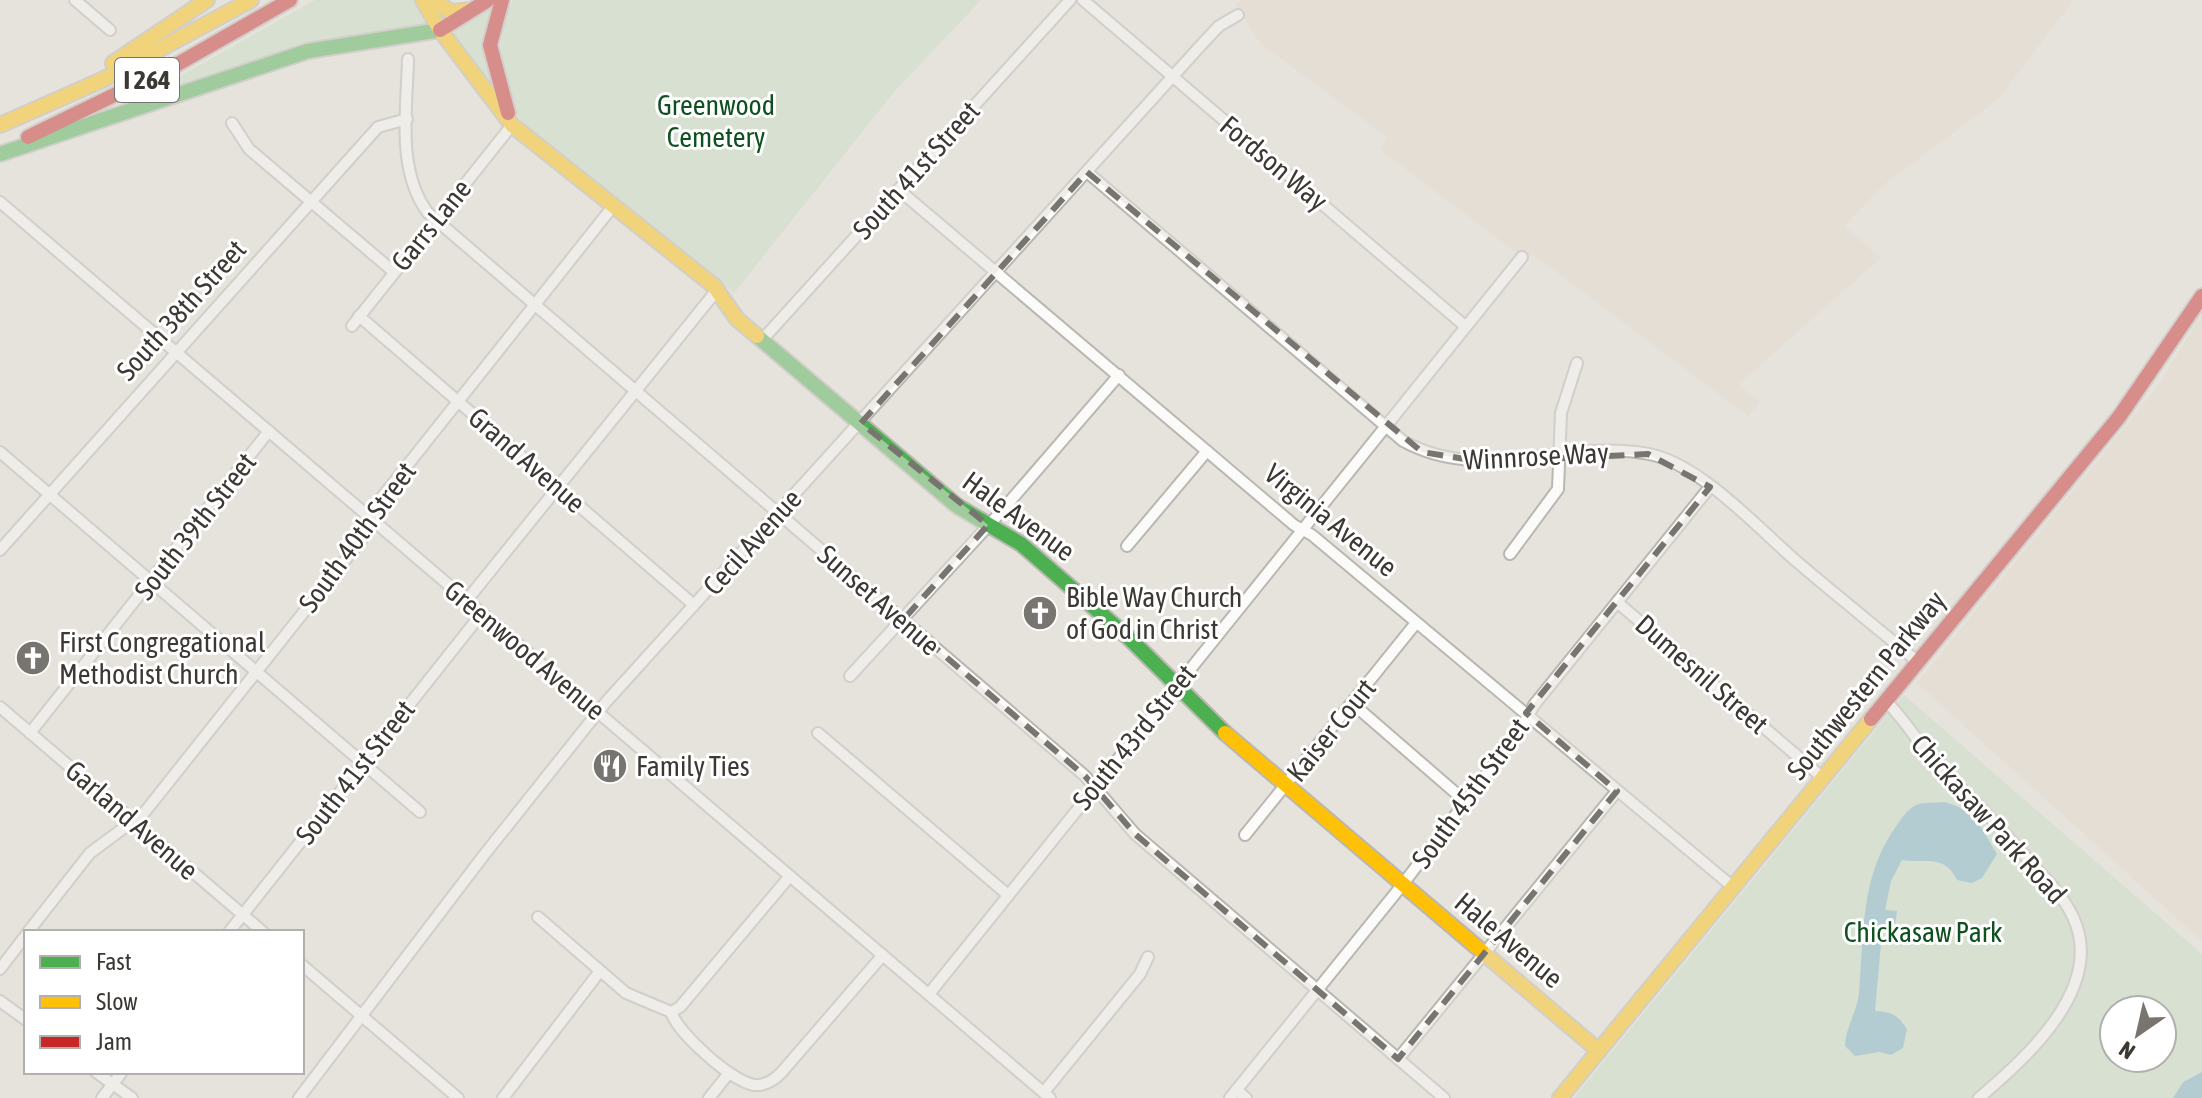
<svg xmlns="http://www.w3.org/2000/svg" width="2202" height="1098" font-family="'Asap Condensed',sans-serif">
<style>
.industrial{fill:#e4d9cc}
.green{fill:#c6dec4;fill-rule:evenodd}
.water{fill:#76b2c6}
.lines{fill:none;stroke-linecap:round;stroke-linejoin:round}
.street-casing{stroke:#bab7b2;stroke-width:14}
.fast-casing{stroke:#bab7b2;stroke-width:18}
.slow-casing{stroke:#bab7b2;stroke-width:18}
.jam-casing{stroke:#bab7b2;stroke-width:18}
.street{stroke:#fbfbfa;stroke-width:10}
.fast{stroke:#4caf50;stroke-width:14}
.slow{stroke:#ffc107;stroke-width:14}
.jam{stroke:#c62828;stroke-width:14}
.marked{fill:none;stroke:#78746f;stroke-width:6;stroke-dasharray:16 10;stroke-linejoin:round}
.labels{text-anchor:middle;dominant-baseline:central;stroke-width:6;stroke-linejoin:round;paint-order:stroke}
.shield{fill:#fff;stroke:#767471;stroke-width:2}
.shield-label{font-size:26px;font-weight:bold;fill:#3c3934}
.park-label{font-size:28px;fill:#0f5021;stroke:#fff}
.street-label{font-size:28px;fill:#3c3934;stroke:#fff}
.poi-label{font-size:28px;fill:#3c3934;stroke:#fff;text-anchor:start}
</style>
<rect width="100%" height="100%" fill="#e6e2dc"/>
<g class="industrial">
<polygon points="1242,0 2074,0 1997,100 1882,186 1845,226 1880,258 1738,385 1760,402 1748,416 1537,257 1514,251 1380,149 1387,137 1260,43 1235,4"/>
<polygon points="2202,314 2202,941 1917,683 2158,386"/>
</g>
<g class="green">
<polygon points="315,0 417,0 433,25 108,117"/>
<path d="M513,0h468l-88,93 -159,200 -208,-166c-30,-39 -33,-83 -13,-127z"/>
<path d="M494,4c-9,41 -13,61 6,100l-35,-47 -11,-24z"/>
<path d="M1904,695l298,259v118l-19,10 -10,16h-599zM2114,1010h48v48h-48z"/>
</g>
<g class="water">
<path d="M1944,802c30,7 38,27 53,52l-15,24 -10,5 -15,-3c-13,-27 -32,-16 -55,-20l-11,21 -6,29 12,1 -3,20 -12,1 -7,79c17,1 22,3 32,18l-4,19 -12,7 -12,-3 -24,4 -10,-10c1,-20 12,-34 14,-53 5,-59 1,-118 38,-168 5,-8 12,-18 22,-21 8,-2 17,-1 25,-2z"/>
<polygon points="2202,1072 2202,1098 2173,1098 2183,1082"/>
</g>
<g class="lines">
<g class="street-casing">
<g id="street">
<polyline points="75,0 110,30"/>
<polyline points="1083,0 1465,326"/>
<path d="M408,59c-1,50 -12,111 20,154l657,563 50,58 309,264"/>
<polyline points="232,123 249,149 394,272"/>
<path d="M1087,172l316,269c79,44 163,-3 246,13 51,10 108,73 147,107 40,34 81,67 122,101"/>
<polyline points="899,190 1294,525 1312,535 1733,887"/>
<polyline points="0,202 1050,1098"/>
<polyline points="359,316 694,605"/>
<polyline points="352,326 512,125"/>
<polyline points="763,339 1070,0"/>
<polyline points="0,452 420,812"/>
<polyline points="1127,546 1207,451"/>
<polyline points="0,550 378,127 407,119"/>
<polyline points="1510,554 1558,489 1561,413 1577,363"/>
<polyline points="467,600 717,290"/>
<polyline points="1617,602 1823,778"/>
<polyline points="850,676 999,514 1119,375"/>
<path d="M1886,701c22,22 36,49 58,70 31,30 60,60 88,93 15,16 32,33 41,53 33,70 -46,140 -94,181"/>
<polyline points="1353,704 1465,801"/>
<polyline points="0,707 263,932"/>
<polyline points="30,733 269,431"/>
<polyline points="818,733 1008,895"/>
<polyline points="1245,835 1416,623"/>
<path d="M538,917l88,76 45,19c7,21 60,69 83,73 11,1 19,-4 27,-12l102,-118"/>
<polyline points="28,932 90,853 144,813 369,530 375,506 614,205"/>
<polyline points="229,932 482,613"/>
<polyline points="302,965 458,1098"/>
<polyline points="0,969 26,935"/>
<polyline points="929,994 1522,257"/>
<polyline points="0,1001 26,1020"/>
<polyline points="671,1012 680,1007 790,876"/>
<polyline points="1398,1059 1617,791"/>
<polyline points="96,1072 132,1098"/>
<polyline points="1236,1090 1246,1098"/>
<polyline points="1044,1092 1140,974 1148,957"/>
<polyline points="102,1098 122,1072"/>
<polyline points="299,1098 484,855 606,702 1203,43 1219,26 1238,15"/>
<polyline points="503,1098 600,971"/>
<polyline points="709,1098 729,1073"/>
<polyline points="1230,1098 1403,884 1521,729 1534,705 1710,487"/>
</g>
</g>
<g class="fast-casing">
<g id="fast">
<polyline points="0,154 308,51 440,30"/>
<polyline points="757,336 957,506 1021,544 1129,638 1225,733"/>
</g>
</g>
<g class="slow-casing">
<g id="slow">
<polyline points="423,0 440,30 512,125 714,286 737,319 757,336"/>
<polyline points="433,0 451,12 472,10"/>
<polyline points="113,63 207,0"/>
<polyline points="0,125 102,80 251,0"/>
<polyline points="1225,733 1599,1051"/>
<polyline points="1560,1098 1871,719"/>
</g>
</g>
<g class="jam-casing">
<g id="jam">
<polyline points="502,0 490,45 508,113"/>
<polyline points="440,30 488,0"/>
<polyline points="28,137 176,65 290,0"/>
<polyline points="1871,719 2119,417 2202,296"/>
</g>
</g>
<use href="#street" class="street"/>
<use href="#fast" class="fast"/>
<use href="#slow" class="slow"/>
<use href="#jam" class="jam"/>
</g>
<path d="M0 0H2202V1098H0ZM1087,172l335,280 61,10 165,-8 62,33 -184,226 91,78 -219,268 -263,-225 -50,-58 -182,-156 85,-95 -127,-102z" fill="#e6e2dc" fill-opacity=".55" fill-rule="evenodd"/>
<path class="marked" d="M1087,172l335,280 61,10 165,-8 62,33 -184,226 91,78 -219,268 -263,-225 -50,-58 -182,-156 85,-95 -127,-102z"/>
<defs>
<g id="church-disc" transform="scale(1.8)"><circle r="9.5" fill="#78746f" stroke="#fff"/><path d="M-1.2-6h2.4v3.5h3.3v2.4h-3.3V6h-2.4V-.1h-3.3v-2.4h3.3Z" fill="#fff"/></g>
<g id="restaurant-disc" transform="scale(1.8)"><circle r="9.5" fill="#78746f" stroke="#fff"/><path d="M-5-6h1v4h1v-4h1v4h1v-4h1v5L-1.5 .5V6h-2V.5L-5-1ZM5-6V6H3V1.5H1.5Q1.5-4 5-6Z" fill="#fff"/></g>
</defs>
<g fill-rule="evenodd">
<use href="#church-disc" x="1040" y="613"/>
<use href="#church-disc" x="33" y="658"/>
<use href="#restaurant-disc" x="610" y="766"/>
</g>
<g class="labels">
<rect class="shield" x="115" y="58" width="64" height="44" rx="6"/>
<g class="shield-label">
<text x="147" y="80">I 264</text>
</g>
<g class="park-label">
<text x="716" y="105">Greenwood<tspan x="716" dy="32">Cemetery</tspan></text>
<text x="1923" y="932">Chickasaw Park</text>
</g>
<g class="street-label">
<text transform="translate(1274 163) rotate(40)">Fordson Way</text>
<text transform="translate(916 170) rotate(-48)">South 41st Street</text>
<text transform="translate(431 225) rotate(-51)">Garrs Lane</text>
<text transform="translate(181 310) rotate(-48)">South 38th Street</text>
<text transform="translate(1536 456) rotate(-3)">Winnrose Way</text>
<text transform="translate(527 460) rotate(41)">Grand Avenue</text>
<text transform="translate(1019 516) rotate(36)">Hale Avenue</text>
<text transform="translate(1331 520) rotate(39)">Virginia Avenue</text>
<text transform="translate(195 526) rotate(-52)">South 39th Street</text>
<text transform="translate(357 537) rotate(-54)">South 40th Street</text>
<text transform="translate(752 542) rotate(-48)">Cecil Avenue</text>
<text transform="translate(879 600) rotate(41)">Sunset Avenue</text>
<text transform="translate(525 650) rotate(40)">Greenwood Avenue</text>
<text transform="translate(1702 674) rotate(41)">Dumesnil Street</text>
<text transform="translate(1866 685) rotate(-51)">Southwestern Parkway</text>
<text transform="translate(1331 730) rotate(-51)">Kaiser Court</text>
<text transform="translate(1134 737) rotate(-51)">South 43rd Street</text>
<text transform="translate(355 772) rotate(-52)">South 41st Street</text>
<text transform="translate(1470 793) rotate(-54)">South 45th Street</text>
<text transform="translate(1989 819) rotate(48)">Chickasaw Park Road</text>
<text transform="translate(132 820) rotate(41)">Garland Avenue</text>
<text transform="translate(1509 940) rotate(40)">Hale Avenue</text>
</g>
<g class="poi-label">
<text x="1066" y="597">Bible Way Church<tspan x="1066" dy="32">of God in Christ</tspan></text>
<text x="59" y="642">First Congregational<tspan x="59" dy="32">Methodist Church</tspan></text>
<text x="636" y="766">Family Ties</text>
</g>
</g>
<rect x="24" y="930" width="280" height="144" fill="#ffffff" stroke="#b1b0ae" stroke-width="2"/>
<rect x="40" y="956" width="40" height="12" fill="#4caf50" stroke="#b1b0ae" stroke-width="2"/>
<text x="96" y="970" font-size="24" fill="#3c3934">Fast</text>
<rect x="40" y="996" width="40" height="12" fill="#ffc107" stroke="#b1b0ae" stroke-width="2"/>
<text x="96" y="1010" font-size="24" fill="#3c3934">Slow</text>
<rect x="40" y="1036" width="40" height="12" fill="#c62828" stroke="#b1b0ae" stroke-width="2"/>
<text x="96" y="1050" font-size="24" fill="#3c3934">Jam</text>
<g transform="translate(2138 1034) rotate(214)"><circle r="38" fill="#ffffff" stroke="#b1b0ae" stroke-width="2"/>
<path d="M0-6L14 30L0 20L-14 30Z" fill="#78746f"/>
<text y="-12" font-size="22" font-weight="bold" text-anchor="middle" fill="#3c3934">N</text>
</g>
</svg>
